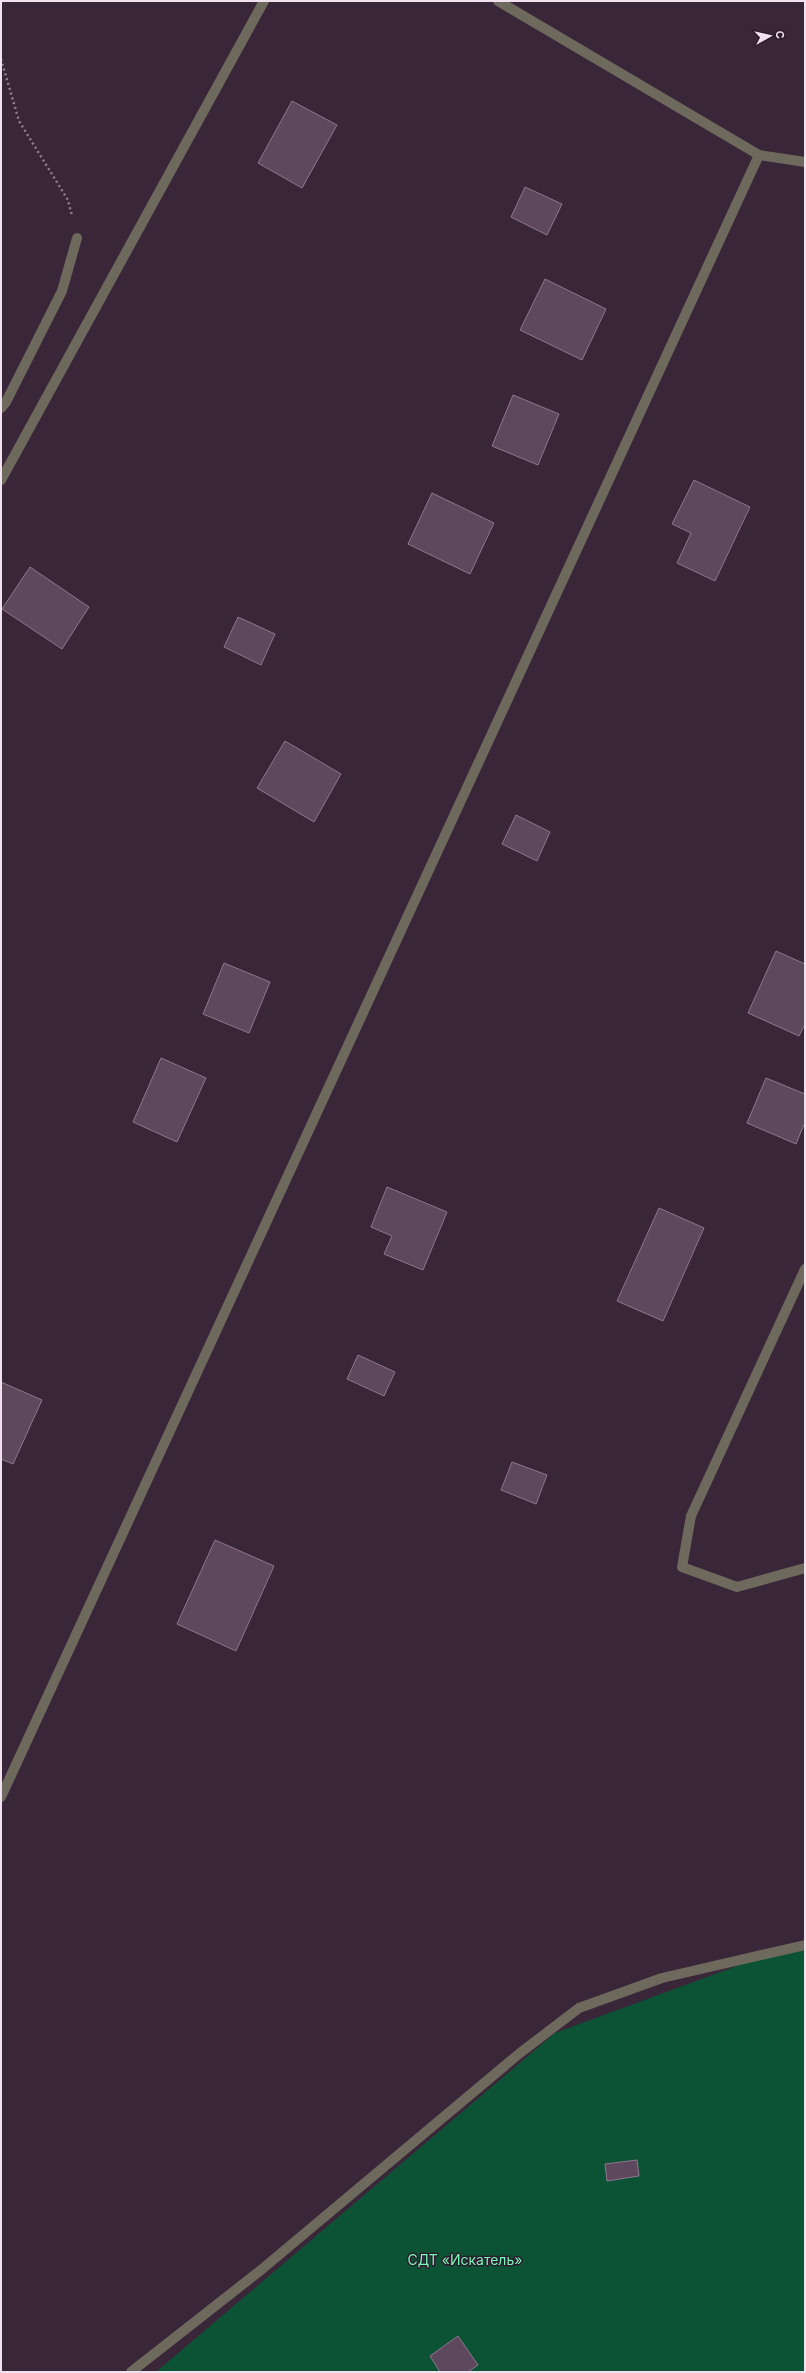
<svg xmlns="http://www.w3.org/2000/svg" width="806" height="2373" font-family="Inter,sans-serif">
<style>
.green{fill:#0c5335}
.building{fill:#5d485d;stroke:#8f778e}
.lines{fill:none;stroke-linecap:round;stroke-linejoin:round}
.path{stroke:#8f7e8e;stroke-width:2.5;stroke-dasharray:2 3;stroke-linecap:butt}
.minor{stroke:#6d695c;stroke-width:10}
.labels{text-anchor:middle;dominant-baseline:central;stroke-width:3;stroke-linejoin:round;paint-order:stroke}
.park-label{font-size:14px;fill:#79f9b9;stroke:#2f1c2f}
</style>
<rect width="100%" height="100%" fill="#3a2639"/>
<polygon class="green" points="805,1941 805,2372 156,2372 555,2033"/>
<g class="building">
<polygon points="292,101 337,125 302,188 258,163"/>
<polygon points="525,187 562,204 547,235 511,217"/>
<polygon points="545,279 606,309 582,360 520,330"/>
<polygon points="513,395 559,414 538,465 492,446"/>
<polygon points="694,480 750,507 715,581 677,563 691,533 672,524"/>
<polygon points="432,493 494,523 470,574 408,544"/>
<polygon points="30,567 89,607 62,649 2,609"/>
<polygon points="238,617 275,634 261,665 224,647"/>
<polygon points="285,741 341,774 314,822 257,788"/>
<polygon points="516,815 550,832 537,861 502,844"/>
<polygon points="776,951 805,964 805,1024 799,1036 748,1013"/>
<polygon points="224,963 270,982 249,1033 203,1014"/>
<polygon points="161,1058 206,1078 177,1142 133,1122"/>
<polygon points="766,1078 805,1094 805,1122 796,1144 747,1123"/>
<polygon points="387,1187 447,1212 423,1270 384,1254 392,1236 371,1227"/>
<polygon points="659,1208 704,1228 663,1321 617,1301"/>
<polygon points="358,1355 395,1372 384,1396 347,1379"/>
<polygon points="1,1382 42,1400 13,1464 1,1459"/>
<polygon points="512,1462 547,1475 536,1504 501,1490"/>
<polygon points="215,1540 274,1566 236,1651 177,1624"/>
<polygon points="637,2160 639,2176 607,2181 605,2164"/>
<polygon points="458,2336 478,2365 468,2372 440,2372 430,2356"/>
</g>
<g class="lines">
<polyline class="path" points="1,59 19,121 68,200 72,216"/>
<g class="minor">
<polyline points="498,1 759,155 805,162"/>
<polyline points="1,408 6,402 62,291 77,238"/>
<polyline points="1,480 264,1"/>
<polyline points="805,1269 691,1516 682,1567 737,1587 805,1568"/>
<polyline points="1,1797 759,155"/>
<polyline points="131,2372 261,2270 520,2053 579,2008 662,1978 805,1945"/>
</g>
</g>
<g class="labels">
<g class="park-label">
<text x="465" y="2259">СДТ «Искатель»</text>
</g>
</g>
<rect width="806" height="2373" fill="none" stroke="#f0e3ef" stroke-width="4"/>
<g transform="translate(770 36) rotate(82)" stroke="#2f1c2f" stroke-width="3" paint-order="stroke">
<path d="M0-3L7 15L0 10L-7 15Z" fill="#f0e3ef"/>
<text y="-6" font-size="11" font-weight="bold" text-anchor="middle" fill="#f0e3ef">С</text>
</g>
</svg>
